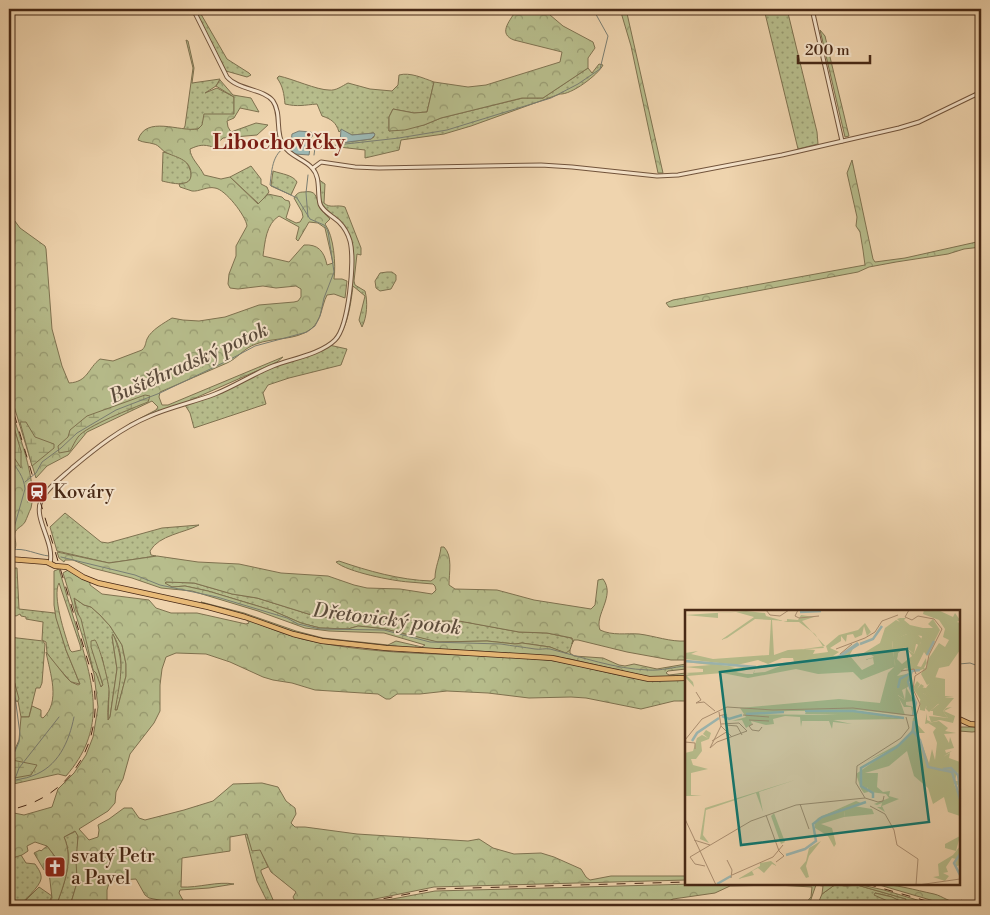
<svg xmlns="http://www.w3.org/2000/svg" width="990" height="915" font-family="'Libre Bodoni',serif">
<style>
.grass{fill:url(#grass-dots);stroke:#7f7250;fill-rule:evenodd}
.forest{fill:url(#forest-crowns);stroke:#7f7250;fill-rule:evenodd}
.wetland{fill:url(#wetland-marsh);stroke:#7f7250}
.cemetery{fill:url(#cemetery-stones);stroke:#7f7250}
.water{fill:#9cb7b2;stroke:#7a7e73}
.lines{fill:none;stroke-linecap:round;stroke-linejoin:round}
.stream{stroke:#7a7e73;stroke-width:1}
.minor-casing{stroke:#71533b;stroke-width:5}
.major-casing{stroke:#472815;stroke-width:6}
.minor{stroke:#f5e3ca;stroke-width:3}
.major{stroke:#e8ba77;stroke-width:4.5}
.rail{stroke:#472815;stroke-width:1;stroke-dasharray:9 9;stroke-linecap:butt}
.labels{text-anchor:middle;dominant-baseline:central;stroke-width:4;stroke-linejoin:round;paint-order:stroke}
.poi-label{font-size:19px;fill:#472815;stroke:#f5e3ca;text-anchor:start}
.water-label{font-size:20px;font-style:italic;fill:#5c4c3c;stroke:#f5e3ca}
.quarter-label{font-size:21px;font-weight:bold;fill:#7a1f14;stroke:#f5e3ca}
.inset-river{fill:none;stroke:#9cb7b2;stroke-width:2.5}
.inset-road{fill:none;stroke:#ac8f71;stroke-width:1}
.view{fill:#0f766e;fill-opacity:0.15;stroke:#0f766e;stroke-width:2.5}
.inset-edge{fill:none;stroke:#472815;stroke-width:2.5}
</style>
<defs>
<pattern id="grass-dots" width="8" height="8" patternUnits="userSpaceOnUse" patternTransform="scale(1.25)"><rect width="8" height="8" fill="#b7bd8c"/><path d="M2 2h.1M6 6h.1" fill="none" stroke="#979a71" stroke-width="1.8" stroke-linecap="round"/></pattern>
<pattern id="forest-crowns" width="20" height="18" patternUnits="userSpaceOnUse" patternTransform="scale(1.25)"><rect width="20" height="18" fill="#b7bd8c"/><path d="M2 6a3 3 0 1 1 6 0M12 15a3 3 0 1 1 6 0" fill="none" stroke="#979a71"/></pattern>
<pattern id="wetland-marsh" width="20" height="14" patternUnits="userSpaceOnUse" patternTransform="scale(1.25)"><rect width="20" height="14" fill="#b7bd8c"/><path d="M1 5h8M5 5V1M11 12h8M15 12V8" fill="none" stroke="#979a71"/></pattern>
<pattern id="cemetery-stones" width="16" height="16" patternUnits="userSpaceOnUse" patternTransform="scale(1.25)"><rect width="16" height="16" fill="#b7bd8c"/><path d="M2 7V4a2 2 0 0 1 4 0v3zM10 15v-3a2 2 0 0 1 4 0v3z" fill="#979a71"/></pattern>
</defs>
<rect width="100%" height="100%" fill="#efd4ae"/>
<filter id="stains"><feTurbulence type="fractalNoise" baseFrequency=".004" numOctaves="4"/><feColorMatrix values="0 0 0 0 .2 0 0 0 0 .09 0 0 0 0 .02 0 0 0 .5 -.17"/></filter>
<radialGradient id="worn" r=".72"><stop offset=".6" stop-color="#630" stop-opacity="0"/><stop offset="1" stop-color="#630" stop-opacity=".3"/></radialGradient>
<g class="grass">
<polygon points="194,9 198,9 227,59 249,73 251,75 247,77 226,71"/>
<polygon points="764,9 787,9 817,132 818,144 798,149"/>
<polygon points="186,40 188,41 194,68 192,83 220,79 216,86 205,93 217,88 234,97 234,114 202,125 198,129 183,130 185,126 193,68"/>
<path d="M599,64l4,1c-5,10 -32,30 -43,29l-89,32 -27,8 -43,6 -2,10 -34,8v-8l-26,-3 1,-4 31,-4 3,-2v-4l-22,2 -11,-5 -2,2c-3,-10 -8,-13 -17,-16l-5,-12c-13,1 -19,3 -32,0 -1,-10 -2,-18 -8,-26l2,-2c14,3 38,14 50,14 7,1 13,-4 19,-7l22,6 22,2 6,-6 1,-10c11,-3 24,3 35,7l-7,30 -13,1 -21,-4 -4,8v14l35,-6 17,-7 82,-20h20l45,-30 4,5z"/>
<path d="M163,152c8,2 17,4 23,10 2,2 4,7 5,11 2,16 -20,10 -29,8z"/>
<polygon points="251,166 261,179 261,184 267,187 269,192 259,204 230,177"/>
<path d="M273,171c9,3 20,4 24,11l-6,13 -20,-9z"/>
<path d="M318,179l7,5 -1,19c6,6 13,1 21,4l16,41v7l-4,-1 -3,27 1,4 10,6c3,11 2,26 -3,36l-3,-7 6,-24 -12,-10c-2,16 -5,41 -16,53l10,-31 5,-56 -6,-21 -25,-26z"/>
<polygon points="387,272 392,272 396,275 396,280 391,289 380,291 376,288 375,281 380,273"/>
<polygon points="329,345 347,349 341,365 289,378 268,385 263,393 266,404 194,428 190,413 185,405 217,393 272,366 320,350"/>
<path d="M65,513l36,29 7,1 54,-15 37,-3c-15,8 -40,10 -49,26l1,4 5,1 -47,7 -52,-12 -7,-24z"/>
<polygon points="15,568 17,568 19,609 55,613 66,650 80,684 71,682 54,663 47,653 46,642 42,640 43,622 26,619 26,617 21,616 20,614 16,616 13,615 13,613 9,612 9,592"/>
<polygon points="166,582 194,583 232,594 257,598 318,617 383,618 424,621 460,621 519,632 547,633 571,638 573,641 570,650 567,654 550,647 522,643 515,644 487,641 436,642 385,629 368,627 358,626 348,629 320,628 301,623 271,610 208,591 185,586 172,587 165,584"/>
<path d="M74,598l10,7 7,2 9,8 10,11 12,19 4,19v12l-9,34h-2c2,-28 13,-47 -1,-74l-2,1 5,32 -7,48 -2,3 1,-28 -7,-35 -4,12 5,16 -3,2 -4,-13 -3,-4z"/>
<polygon points="9,637 43,641 45,644 42,683 40,688 36,688 29,717 21,717 12,669 9,662"/>
<path d="M76,831l2,5 -2,50 -6,20h-14c8,-21 18,-47 8,-69z"/>
<polygon points="245,834 247,834 260,849 268,867 261,870 261,872 274,902 273,904 268,903 257,881"/>
<path d="M21,855l5,8 9,1c3,4 7,10 6,15 -1,7 -18,24 -24,27 -3,0 -6,0 -8,0v-47z"/>
<path d="M836,884l11,2 10,-1 49,14 -1,7h-88l5,-12zM875,893l14,3 13,6 -2,4 -3,-1z"/>
<polygon points="39,887 52,896 47,906 20,906"/>
</g>
<g class="forest">
<path d="M514,9h29l20,17 30,16 2,6 -7,10v10l-45,30h-21l-81,20 -17,7 -19,5 -16,1v-14l4,-8 21,4 13,-1 7,-30 34,5 18,-2 74,-23 2,-10 -48,-12c-16,-6 -5,-18 1,-28z"/>
<polygon points="620,9 626,9 663,173 658,173 631,46"/>
<path d="M820,30l5,6c8,34 16,66 24,100l-4,1z"/>
<path d="M220,80l13,15 18,3 8,14 -19,-4 -6,10 -7,3 1,6 3,5 25,-9 12,2 -11,10 -34,3 -10,9c-10,-3 -14,-2 -23,2 0,9 10,17 14,26l17,4 9,-2 28,27 10,-10 14,3 3,3 4,1 1,4 -4,13 10,5 4,-1 3,-5 -1,-5 -8,-14c3,-5 5,-6 10,-6 12,-2 12,4 15,14 2,5 7,9 11,13l-5,5c9,12 11,41 9,55h8l5,2 -2,17 -11,-4 -7,1c-6,12 -5,25 -16,34 -16,12 -37,8 -55,15 -12,4 -18,14 -29,19 -22,10 -45,19 -67,29l-1,5 3,8h6l115,-48 -6,5 -93,41 -21,7 -34,14 27,-14 2,-3 -6,-6 -65,31 -19,23 -21,11 -11,12 -27,-88v-177l11,15 25,18 1,3 6,80 10,37 7,17c19,-1 19,-15 31,-24l13,2 29,-11c4,-4 3,-6 5,-11 4,-9 17,-16 25,-21l11,2 16,1 26,-4 34,-12 35,-3 4,-1 3,-4v-8l-5,-3 -20,2 -13,-2 -25,3 -8,-1 -2,-4 1,-10 7,-18v-10l11,-20c-1,-10 -22,-37 -32,-38 -8,-2 -16,4 -23,3 -4,-1 -8,-3 -12,-4l-1,-3c6,-1 11,-1 12,-8 1,-16 -13,-18 -24,-23 -5,-2 -8,-8 -13,-9 -6,-2 -10,-1 -16,-4 8,-25 41,-8 60,-11l4,-4 2,-11h30v-17l-18,-11zM279,216l20,11 -3,12 2,2 11,-19 9,1 7,5 8,35 -6,2c-3,-14 -9,-21 -23,-20l-15,17 -26,-6c2,-14 3,-32 16,-40z"/>
<polygon points="852,160 873,259 875,262 905,258 981,241 981,247 964,249 948,254 896,262 869,267 858,272 672,307 669,307 666,303 673,300 865,265 863,250 860,232 856,226 857,217 847,173"/>
<path d="M9,403c8,27 29,78 22,105 -2,4 -4,10 -6,14 -3,5 -9,6 -10,11 -1,8 3,10 -1,19l-5,2v-96h9l3,-6 -12,-42z"/>
<path d="M441,547h3c9,9 5,26 5,38l6,4 42,1 37,10 57,9 4,-4 3,-25 5,-1c13,17 -9,36 -3,51 13,6 26,3 39,4 16,2 31,8 47,7v19h-15l-44,-8 -49,-12h-4l-2,4 1,-4 -1,-2 -25,-5 -28,-1 -60,-11h-35l-41,-3 -65,-1 -61,-19 -25,-4 -38,-11 -28,-1 -1,1 7,4 13,-1 23,5 63,19 30,13 19,5 28,1 10,-3 10,1 17,2 53,13 49,-1 28,3 7,-1 28,4 16,6 4,-3v3l4,3 29,2 16,7 6,1 9,-2 23,5 29,-5v5l-18,2 -2,2 3,2 17,-2v3l-37,1 -79,-18 -22,-3 -71,-5 -91,-4 -64,-8 -28,-6 -93,-31 43,11 52,18 27,7 65,7 8,-4 26,6 3,-2 -41,-12 -55,-2 -24,-3 -47,-17 -66,-20 -31,-3 -29,-10 -40,-10 -19,-8h-8l-1,2 -5,-4 -2,-6 52,11 48,-7 41,6 41,2 42,9 47,3 26,9 13,3 33,1 32,5 4,-4 -1,-4 -2,-2c-8,-1 -16,-1 -24,-2 -16,-1 -62,-10 -73,-20l3,-1c29,10 61,19 92,20l4,-3c0,-11 5,-20 6,-31z"/>
<path d="M59,569c7,24 14,47 21,70 15,52 25,92 -14,137l-8,-2 -49,11v-22l10,-23 2,-23h8l3,-11 9,4v7l2,1c18,-16 7,-45 3,-66l20,25 5,5 7,3 2,-1 -14,-34 -10,-32 -2,-13v-34zM59,583l21,62 1,5 -9,2 -2,-2c-5,-15 -18,-54 -11,-67z"/>
<path d="M68,570l22,12v3l12,9 47,6 7,8 15,5h26l49,11 3,-1 -2,-3h2c17,7 35,14 53,19 80,19 165,13 246,21 29,4 57,13 85,18 17,3 36,1 53,2v21h-12l-33,8 -55,-11 -15,-1 -42,1 -41,-5 -41,-2 -27,3h-23l-7,5h-4l-8,-5 -63,-4 -23,-7 -19,-3 -10,-3 -33,-15 -24,-8 -30,-1 -10,4 -4,12 -2,16v26l-6,12 -24,31 -7,25 -7,13 -1,11 -7,8 -29,18 10,11 9,-3 1,-7 -1,-5 11,-6 15,-11h8l7,10 6,2 39,-10 29,-9 20,-17 29,-1 16,4 8,14 9,7 1,6 -5,9 4,4h10l52,7 111,7 11,-2 14,9 21,6 27,-1 13,4 27,12 5,8 4,3 21,-4h75v4l-252,7 -64,13 -75,1 -2,-4 3,-5 -25,-20 -11,-22 -8,1 -5,-17 -17,3v14l-48,7 -1,29c18,1 36,-6 53,-3l-25,4 -29,2 -1,3 4,7 8,6h-19l-8,-5 -15,-3 -4,-3 -9,-16 -17,1 -10,3 -2,7v16h-37l6,-20 1,-9 -1,-15 2,-26 -3,-5 -11,6c10,22 0,48 -8,69h-9l5,-8 -3,-26 1,2 7,1 4,-3 -1,-7 -3,-2 2,-1 -12,-16 -12,-4 -8,4 1,5 -6,4 -13,4v-47l15,3 28,-8 6,-18 16,-16 12,-18 7,-18 5,-30 -4,-33 -31,-101zM74,598l10,7 7,2 9,8 10,11 12,19 4,19v12l-9,34h-2l1,-5c5,-30 9,-43 -3,-71l-1,2 5,33 -7,48 -2,3c-1,-10 1,-21 1,-31 -1,-9 -9,-42 -14,-49l-4,1v6l12,38 -2,2 -5,-14 -3,-3 -12,-51 -5,-9z"/>
<polygon points="9,662 19,699 17,702 9,688"/>
<polygon points="961,727 981,727 981,731 972,732 959,731 959,728"/>
<polygon points="693,884 857,884 884,890 937,906 905,906 906,899 857,885 844,886 836,884 822,894 823,886 816,885 810,902 804,905 811,897 812,887 777,885 730,886 715,893 673,899 659,906 320,906 311,905 296,906 295,905 371,903 435,891"/>
<path d="M876,884c19,0 39,6 58,10 9,2 15,9 25,8l3,-2v3l16,3h-27z"/>
<polygon points="875,893 892,897 902,902 902,905 899,906 874,895"/>
</g>
<g class="wetland">
<path d="M145,395l5,1 -2,6c-15,6 -62,24 -70,35 -3,4 -5,9 -8,14l-11,2 -1,-7 10,-9 2,-7 17,-14z"/>
<polygon points="9,411 21,451 21,468 9,450"/>
<polygon points="20,422 26,422 35,437 54,444 54,448 32,466"/>
<polygon points="12,760 37,765 31,775 14,778 9,776 9,767"/>
</g>
<polygon class="cemetery" points="47,846 59,862 58,863 60,865 61,872 57,876 50,874 48,869 44,870 34,853 40,850 41,851"/>
<g class="water">
<polygon points="341,129 352,135 374,133 375,135 371,139 340,143"/>
<polygon points="299,131 311,132 313,135 308,143 310,148 309,155 295,154 290,150 292,134"/>
</g>
<g class="lines">
<g class="stream">
<polyline points="310,148 399,138 447,130 551,98 578,84 600,69 608,36 593,9"/>
<polyline points="314,155 315,148"/>
<polyline points="308,175 306,193 308,217"/>
<path d="M9,458c8,10 15,19 16,31l-13,46"/>
<path d="M25,482l11,-9 6,-11 19,-14 16,-15 39,-23 44,-17 67,-32 28,-15 52,-14 8,-6 5,-10 4,-18 10,-26 -6,-41 -4,-6 -14,-6 -13,-21 -27,-13c2,-16 2,-35 21,-40"/>
<path d="M12,550c12,-3 25,5 37,6"/>
<path d="M61,557l74,18 25,10 57,12 70,21 11,6 22,5 64,1 46,12 71,2c11,2 22,3 34,5 5,1 10,-1 15,0 32,8 65,20 98,21 13,1 25,-3 38,-4"/>
<polyline points="11,558 12,539"/>
<polyline points="9,576 11,562"/>
<polyline points="959,664 970,663 981,667"/>
<polyline points="9,676 14,689 20,734 19,742 9,765"/>
<polyline points="15,779 19,768 59,717"/>
<path d="M9,782c7,-3 16,-3 23,-6 26,-9 37,-34 42,-59"/>
</g>
<g class="minor-casing">
<g id="minor">
<polyline points="812,9 842,141"/>
<polyline points="313,168 321,162 355,167 379,168 541,165 572,167 657,176 678,175 782,155 899,128 919,122 981,92"/>
<path d="M50,563c5,-20 -17,-45 -9,-62 6,-13 20,-23 31,-33 24,-20 49,-40 78,-52 21,-9 44,-14 65,-22 20,-8 38,-20 58,-28 18,-7 48,-12 62,-26 14,-14 20,-80 15,-99 -2,-7 -6,-14 -11,-19 -6,-6 -16,-10 -19,-18 -3,-12 1,-27 -8,-36 -7,-9 -22,-11 -29,-23 -8,-13 -1,-31 -10,-44 -9,-12 -35,-11 -46,-24l-34,-68"/>
</g>
</g>
<g class="major-casing">
<g id="major">
<polyline points="9,559 47,562 55,566 67,567 83,577 98,583 208,607 245,617 293,634 322,641 386,648 552,658 649,679 686,678"/>
<polyline points="959,719 970,724 981,725"/>
</g>
</g>
<use href="#minor" class="minor"/>
<use href="#major" class="major"/>
<g class="rail">
<path d="M9,397l83,278c14,63 -18,122 -83,135"/>
<polyline points="867,884 944,906"/>
<polyline points="276,906 313,902 371,901 434,889 686,882"/>
</g>
</g>
<defs>
<g id="station-square" transform="scale(1.125)"><rect x="-9" y="-9" width="18" height="18" rx="4" fill="#8f2418" stroke="#f5e3ca"/><path d="M-3-6H3Q5-6 5-4V2Q5 4 3 4L4.5 6H3L1.5 4h-3L-3 6H-4.5L-3 4Q-5 4-5 2V-4Q-5-6-3-6ZM-3.5-4v3h7v-3ZM-3.5 1v1.5H-2V1ZM2 1v1.5H3.5V1Z" fill="#fff"/></g>
<g id="church-square" transform="scale(1.125)"><rect x="-9" y="-9" width="18" height="18" rx="4" fill="#8f2418" stroke="#f5e3ca"/><path d="M-1.2-6h2.4v3.5h3.3v2.4h-3.3V6h-2.4V-.1h-3.3v-2.4h3.3Z" fill="#fff"/></g>
</defs>
<g fill-rule="evenodd">
<use href="#station-square" x="37" y="492"/>
<use href="#church-square" x="55" y="867"/>
</g>
<g class="labels">
<g class="poi-label">
<text x="53" y="492">Kováry</text>
<text x="71" y="856">svatý Petr<tspan x="71" dy="22">a Pavel</tspan></text>
</g>
<g class="water-label">
<text transform="translate(189 364) rotate(-24)">Buštěhradský potok</text>
<text transform="translate(387 620) rotate(7)">Dřetovický potok</text>
</g>
<g class="quarter-label">
<text x="279" y="143">Libochovičky</text>
</g>
</g>
<g transform="translate(685 610)">
<rect width="275" height="275" fill="#efd4ae"/>
<path d="M222,24h10l5,5 -2,5h-4l-2,10 -8,-7 -7,2 -4,18 -3,-27zM249,67l11,2v17h9l-8,1 -17,15 -4,-4v3l-5,-1v-10l4,1 2,7 4,-10 -10,-7v-4l6,1zM221,77l8,14 -8,1v3l8,2 -1,8 -2,-8h-7l-7,-12 8,5zM267,97l-8,4 11,5 -2,7 -13,-3 -15,4 2,-11v7l4,2 -2,-6 19,2 -5,-7 3,-3zM168,101l31,5 -79,-2 1,-2zM171,191l5,2 -7,3 18,3 2,5 -30,3 1,-6 6,-4 -28,9 -10,8 5,-6zM89,203l11,29 -4,2 -10,-28z" fill="#b7bd8c"/>
<path d="M239,0h14l15,7 2,-4 5,7 -3,2 3,1v27l-11,16 -10,2 -5,13 -7,4 -6,-11 8,-16 10,-15 6,4 4,-7 -6,-3 2,-8 -6,-9 -16,-6zM51,2l-18,1v5l-33,-3 61,-4 19,2 1,3 21,6v-3l11,1 3,-5 13,2 -12,4 23,25 -21,3 11,1 -2,4 15,-2 -2,-6 13,-11 19,-5 7,-7 6,9 -4,4 -3,-10 -2,9 -7,3 -2,-4 -6,1 -1,7 -5,-6v5l-11,7 9,4 -6,4 10,-1 10,-6 -5,9 3,-1 11,13 12,-6 -1,-6 -9,2 10,-3 -5,-4 -12,4 23,-14 5,-15 11,-8 4,2 -3,-3 3,-1h6l-2,2 6,5 13,3h10l-5,-4 5,-5 7,11 -13,26 -3,-4 -7,14 4,1 5,-9 1,9 -8,4 -14,-3 -8,8 14,-3 -3,14 -6,3 3,10 -7,-5 7,20 -47,-5h-20l67,9 -72,1 19,4 -19,-2 -1,7 -3,-8h-27l-1,6 -1,-10 -15,-1 -12,3 1,5 -8,1 -15,-4 1,3 -6,4 -4,-8 -10,1 14,-4 -6,-9 99,-9 41,4 8,-30 6,-6 -33,13 -8,-8 -35,2 -22,-5 -48,9 -26,-5 -35,3 6,6 1,5 -9,-10v-2l5,-1 -5,-1 18,-1v-3l-18,-2 26,-2 -26,-3v-2l58,8 51,-6 -1,-4h-11l-14,6 -10,-4 -21,5 -52,-6v-6l13,-2 -7,3 22,5 56,-4 2,-35 -16,-1 -28,19 -6,2 33,-23zM87,10l27,2 16,12 9,14 -36,2 -14,5zM222,24l15,2 -2,8 -4,-1 2,2 -4,9 -7,-5 5,7 -10,8 -5,-5 1,-6 8,-6 -8,2 -3,17 -3,-25zM98,55l-18,7 -11,1 1,-4 -2,5h-7l-10,-2 10,-2 -15,-3zM103,101h65l26,5 -25,-3 -27,2 -80,-1zM232,71l3,3 -3,5 4,-5 3,2 -4,5h6l-3,2 5,3 26,2 -11,13 5,7 -15,-3v-4h-3l9,-7 -9,-5 -1,7 -4,1 -12,-19zM232,105v9l8,9h-7l11,30 3,-14 3,11 2,-17 -4,-11 3,-4 -8,-5 11,-2 9,7 -3,3 11,2 -12,1 5,9 1,-6 4,11 -9,2 1,3 6,-2 -9,6 7,-4 -1,5 11,4v15l-3,-5 -2,9h5v12l-2,-8 -4,-1 6,14v18l-12,-4 -4,-15 -11,7 -5,-16 -14,-12 -7,-25 -18,15 -24,7h13l-1,14 6,5 7,-1 -1,5 10,3 -17,7 3,6 -8,-5h4l1,-4 -5,2 -3,-1 15,-6 -3,-4 -16,-2 -3,-5 1,5 -4,1 -3,-4 -5,-15 33,-23 -22,10 35,-19 9,-9 2,-15zM21,120l5,3 -2,6 -8,3 1,9 -6,8h-5l2,6 15,4 -17,4v22l11,1h-17v-43l8,-2 4,-13 5,-3 6,3 -5,-4zM110,170l-36,12 4,20 -7,-19 -50,17 -3,25 6,8 -9,-4 5,-31zM167,197v4h-7l-1,6 -23,7 11,4 4,16 -2,3 -6,-11 -13,-8v-5l8,-7zM136,231l-12,15 -3,10 3,11 -3,1 -6,-10 6,-7 3,-13zM275,236v19l-5,2 1,-8 -4,-1 -6,9 2,5 -5,1 6,3 -4,5 -12,-4 6,-1 -1,-12 15,-9zM86,251l6,5 -5,-2 -8,9 -6,-5 -6,3 2,4 -16,4 22,-13v-3z" fill="#b7bd8c" fill-rule="evenodd"/>
<path d="M275,226l-4,15 -11,-3v-4z" fill="#b7bd8c"/>
<path class="inset-river" d="M115,2l21,-1M175,34l13,-5 9,-13M242,45l7,-14M153,47l20,-14M0,51l71,6M73,57l79,-9 22,-14M213,78l2,-9 9,-5M120,101h48l51,7M61,104l38,-2M228,105l3,-12 -8,-21 4,-11 8,-1M37,106l7,3 13,-4M229,111l-1,10 7,9 8,27 24,5 8,27M7,131l5,-8 22,-15M258,159l8,-1 7,7 2,15M188,188v-5l-12,-7v-18l36,-21 16,-16M275,244l-6,9 6,12M101,245l19,-6 11,-8 -3,-17 9,-7 44,-15M32,274l14,-8"/>
<path class="inset-road" d="M81,0l4,5 10,1 9,-6M113,0l-3,6 4,2 20,-2M151,39l29,-11 10,-6 7,-11 16,-6M155,44l12,-10M216,61l13,-2 2,5M11,82l5,8 -5,3 8,-1 11,9M34,102l2,14 11,11M58,105l26,2M34,106l7,-2v8M64,110l20,1M68,114l-4,2 3,4 7,1 3,-4M41,115l11,1 5,9M0,130l17,-21 25,-12 46,3 80,-2 63,8 4,-12 -7,-15 2,-13 11,-7 3,-14 13,-26 -8,-10 -16,-3 -6,4 -7,-3 4,-7M27,131l16,-10M0,132l10,1v6M25,138l7,-6 30,-11 -8,-8 -18,1M25,138l11,-22M180,188l-9,-15 1,-17 44,-28 8,-10 -3,-11M115,194l9,25M185,196l15,8 9,16 3,15 21,14 -2,26M81,205l13,36M0,209l31,66M9,230l16,5M5,247l61,-36 45,-16 69,-7 13,4 5,-1 1,-5M5,247l5,7 10,2M42,250l5,10 -1,8M91,252l8,-6 -5,-5M47,265l41,-18 10,-12M233,275l42,-6"/>
<path class="view" d="M222,39l22,173 -188,23 -21,-173z"/>
<rect width="275" height="275" class="inset-edge"/>
</g>
<rect width="990" height="915" fill="none" stroke="#efd4ae" stroke-width="30"/>
<rect x="10" y="10" width="970" height="895" fill="none" stroke="#472815" stroke-width="2.5"/>
<rect x="15" y="15" width="960" height="885" fill="none" stroke="#472815"/>
<path d="M798 55v8h72v-8" fill="none" stroke="#472815" stroke-width="2.5"/>
<text x="805" y="55" font-size="15" fill="#472815" stroke="#f5e3ca" stroke-width="4" paint-order="stroke">200 m</text>
<rect width="100%" height="100%" filter="url(#stains)"/>
<rect width="100%" height="100%" fill="url(#worn)"/>
</svg>
